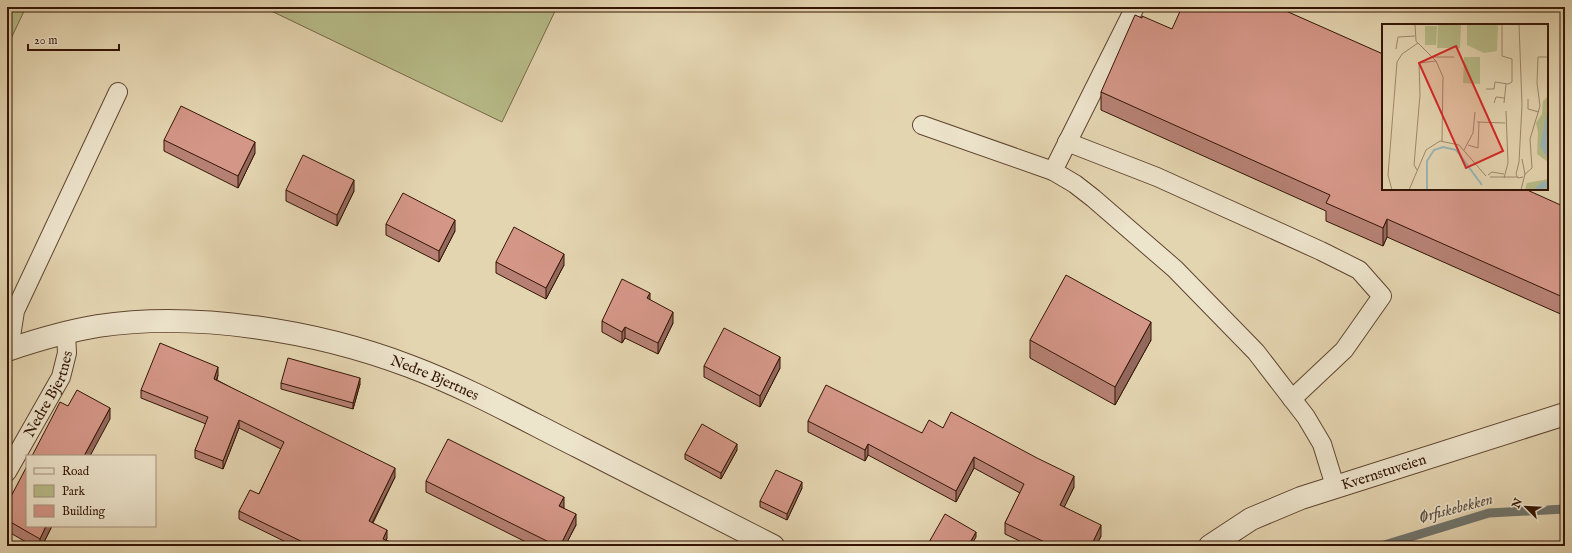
<svg xmlns="http://www.w3.org/2000/svg" width="1572" height="553" font-family="'IM FELL English',serif">
<style>
.green{fill:#b7bc89;stroke:#766846}
.lines{fill:none;stroke-linecap:round;stroke-linejoin:round}
.stream{stroke:#71766f;stroke-width:9}
.service-casing{stroke:#60452f;stroke-width:20}
.minor-casing{stroke:#60452f;stroke-width:24}
.service{stroke:#ede4cc;stroke-width:18}
.minor{stroke:#ede4cc;stroke-width:22}
.wall{fill:#b68174;stroke:#341504}
.shaded-wall{fill:#94695e;stroke:#341504}
.building{fill:#d49687;stroke:#341504}
.labels{text-anchor:middle;dominant-baseline:central;stroke-width:3.5;stroke-linejoin:round;paint-order:stroke}
.street-label{font-size:15px;fill:#341504;stroke:#ede4cc}
.water-label{font-size:16px;font-style:italic;fill:#574d42;stroke:#ede4cc}
.inset-river{fill:none;stroke:#99b6b6;stroke-width:2}
.inset-road{fill:none;stroke:#9e886c;stroke-width:1}
.view{fill:#d62828;fill-opacity:0.15;stroke:#d62828;stroke-width:2}
.inset-edge{fill:none;stroke:#341504;stroke-width:2}
</style>
<rect width="100%" height="100%" fill="#e4d5b1"/>
<filter id="stains"><feTurbulence type="fractalNoise" baseFrequency=".005" numOctaves="4"/><feColorMatrix values="0 0 0 0 .2 0 0 0 0 .09 0 0 0 0 .02 0 0 0 .5 -.17"/></filter>
<radialGradient id="worn" r=".72"><stop offset=".6" stop-color="#630" stop-opacity="0"/><stop offset="1" stop-color="#630" stop-opacity=".3"/></radialGradient>
<g class="green">
<polygon points="7,7 26,7 7,47"/>
<polygon points="263,7 557,7 502,122"/>
</g>
<g class="lines">
<polyline class="stream" points="1381,546 1489,513 1565,509"/>
<g class="service-casing">
<g id="service">
<polyline points="922,125 1053,171 1075,184 1093,198 1175,269 1256,352 1306,417 1322,444 1335,486"/>
<polyline points="1067,142 1157,177 1321,251 1359,270 1382,296 1344,350 1292,399"/>
<polyline points="1053,171 1135,7"/>
<polyline points="9,349 15,311 118,92"/>
<path id="s1" d="M7,472l54,-95 6,-24 -1,-20"/>
</g>
</g>
<g class="minor-casing">
<g id="minor">
<path id="s2" d="M7,350c30,-10 60,-19 91,-24 98,-15 219,5 311,40 59,22 114,53 170,81 65,33 129,66 194,99"/>
<path id="s3" d="M1210,546l41,-27 50,-21 264,-84"/>
</g>
</g>
<use href="#service" class="service"/>
<use href="#minor" class="minor"/>
</g>
<g class="wall">
<polygon points="1101,92 1383,189 1565,207 1565,316 1387,237 1383,246 1326,221 1326,211 1101,110"/>
<polygon points="164,140 255,153 238,188 164,151"/>
<polygon points="286,190 354,191 337,226 286,201"/>
<polygon points="386,224 455,231 439,262 386,235"/>
<polygon points="496,262 564,265 546,299 496,273"/>
<polygon points="650,300 673,323 658,354 625,338 622,343 602,332 602,321"/>
<polygon points="1030,340 1151,340 1115,405 1030,358"/>
<polygon points="704,366 780,368 760,407 704,377"/>
<polygon points="218,375 217,380 395,477 373,523 387,538 386,540 398,546 294,546 239,519 239,511 259,494 281,449 239,428 223,469 195,458 195,450 206,424 141,398 141,390"/>
<polygon points="281,383 360,384 353,409 281,389"/>
<polygon points="808,421 922,433 943,428 1074,487 1064,507 1101,536 1096,546 1030,546 1005,534 1005,523 1020,493 974,468 956,502 868,455 865,461 808,432"/>
<polygon points="737,450 721,479 685,459 685,454"/>
<polygon points="426,481 564,508 576,525 565,546 534,546 426,492"/>
<polygon points="802,488 787,520 760,507 760,501"/>
<polygon points="7,504 27,526 52,526 42,546 33,546 7,531"/>
</g>
<g class="shaded-wall">
<polygon points="255,142 255,153 238,188 238,176"/>
<polygon points="354,180 354,191 337,226 337,215"/>
<polygon points="1387,219 1387,237 1383,246 1383,228"/>
<polygon points="455,220 455,231 439,262 439,251"/>
<polygon points="564,254 564,265 546,299 546,288"/>
<polygon points="650,293 650,304 647,298"/>
<polygon points="673,312 673,323 658,354 658,343"/>
<polygon points="1151,322 1151,340 1115,405 1115,387"/>
<polygon points="625,327 625,338 622,343 622,332"/>
<polygon points="780,357 780,368 760,407 760,396"/>
<polygon points="218,367 218,375 214,387 214,379"/>
<polygon points="360,378 360,384 353,409 353,403"/>
<polygon points="110,408 110,419 90,456 84,456"/>
<polygon points="239,420 239,428 223,469 223,461"/>
<polygon points="737,444 737,450 721,479 721,473"/>
<polygon points="868,444 868,455 865,461 865,450"/>
<polygon points="974,457 974,468 956,502 956,491"/>
<polygon points="395,468 395,477 369,529 369,521"/>
<polygon points="1074,476 1074,487 1060,516 1060,505"/>
<polygon points="802,482 802,488 787,520 787,514"/>
<polygon points="564,497 564,508 559,506"/>
<polygon points="576,514 576,525 565,546 560,546"/>
<polygon points="1101,525 1101,536 1096,546 1091,546"/>
<polygon points="46,526 52,526 42,546 40,546 40,539"/>
<polygon points="387,530 387,538 384,546 383,539"/>
<polygon points="976,532 976,537 971,546 968,546"/>
</g>
<g class="building">
<polygon points="1182,7 1277,7 1383,54 1383,189 1525,189 1565,207 1565,298 1387,219 1383,228 1326,203 1330,195 1101,92 1135,15 1142,18 1142,16 1172,29"/>
<polygon points="181,106 255,142 238,176 164,140"/>
<polygon points="303,155 354,180 337,215 286,190"/>
<polygon points="403,193 455,220 439,251 386,224"/>
<polygon points="514,227 564,254 546,288 496,262"/>
<polygon points="1066,275 1151,322 1115,387 1030,340"/>
<polygon points="622,279 650,293 647,298 673,312 658,343 625,327 622,332 602,321"/>
<polygon points="724,328 780,357 760,396 704,366"/>
<polygon points="160,343 218,367 214,379 395,468 369,521 387,530 383,539 398,546 311,546 239,511 250,490 259,494 284,442 239,420 223,461 195,450 208,417 141,390"/>
<polygon points="288,358 360,378 353,403 281,383"/>
<polygon points="826,385 922,433 929,420 943,428 951,412 1037,458 1074,476 1060,505 1101,525 1091,546 1053,546 1005,523 1024,484 974,457 956,491 868,444 865,450 808,421"/>
<polygon points="77,390 110,408 84,456 32,456 60,402 68,406"/>
<polygon points="702,424 737,444 721,473 685,454"/>
<polygon points="448,439 564,497 559,506 576,514 560,546 557,546 426,481"/>
<polygon points="27,466 27,526 46,526 40,539 7,520 7,504"/>
<polygon points="776,470 802,482 787,514 760,501"/>
<polygon points="945,514 976,532 968,546 932,546 928,544"/>
</g>
<g class="labels">
<g class="street-label">
<text stroke="none"><textPath href="#s2" startOffset="439">Nedre Bjertnes</textPath></text>
<text stroke="none"><textPath href="#s1" startOffset="89">Nedre Bjertnes</textPath></text>
<text stroke="none"><textPath href="#s3" startOffset="190">Kvernstuveien</textPath></text>
</g>
<g class="water-label">
<text transform="translate(1456 509) rotate(-15)">Ørfiskebekken</text>
</g>
</g>
<g transform="translate(1382 24)">
<rect width="166" height="166" fill="#e4d5b1"/>
<path d="M56,0h23l-1,24h-23zM85,0h31l-1,27 -13,2 -17,-8zM43,2h12l-1,19h-11zM82,33h16v27l-17,-1zM166,72v66l-11,-8 1,-22 -2,-9 6,-9 1,-13zM166,155v11h-23l2,-7z" fill="#b7bc89"/>
<path d="M166,83v52l-8,-13zM166,157v7l-15,2 9,-8z" fill="#99b6b6"/>
<path class="inset-river" d="M45,166v-29l7,-11 9,-3 13,3 26,35"/>
<path class="inset-road" d="M33,0l1,17 20,20 7,16 -1,64M137,0l3,81 -3,57 -3,12 2,4 5,-1M14,25l2,-12 17,-1M51,33h21M104,65h8l1,-7 13,2 4,-2v-23l-10,-3v-32M146,75v10l11,3M112,79l2,-6 8,1M122,79l2,-19M95,98l28,1M86,121l10,3 1,-26M82,126l9,-17 2,-21M35,146l-3,-5 6,-70 -1,-32 17,-2M106,151l4,-3 12,2M142,151l8,-7 -2,-29 10,-33 -3,-23 1,-26h10M108,153h27M122,154l4,-15 -2,-52M10,166l-4,-15 9,-113 5,-8 16,-11M27,166l17,-40 14,-9 19,4 27,31M139,166l4,-16 -3,-15"/>
<path class="view" d="M74,22l47,105 -37,17 -47,-105z"/>
<rect width="166" height="166" class="inset-edge"/>
</g>
<rect width="1572" height="553" fill="none" stroke="#e4d5b1" stroke-width="24"/>
<rect x="8" y="8" width="1556" height="537" fill="none" stroke="#341504" stroke-width="2"/>
<rect x="12" y="12" width="1548" height="529" fill="none" stroke="#341504"/>
<rect x="26" y="455" width="130" height="72" fill="#ede4cc" stroke="#a3917c"/>
<rect x="34" y="468" width="20" height="6" fill="#ede4cc" stroke="#a3917c"/>
<text x="62" y="475" font-size="12" fill="#341504">Road</text>
<rect x="34" y="485" width="20" height="12" fill="#b7bc89" stroke="#a3917c"/>
<text x="62" y="495" font-size="12" fill="#341504">Park</text>
<rect x="34" y="505" width="20" height="12" fill="#d49687" stroke="#a3917c"/>
<text x="62" y="515" font-size="12" fill="#341504">Building</text>
<g transform="translate(1526 507) rotate(294)" stroke="#ede4cc" stroke-width="3" paint-order="stroke">
<path d="M0-3L7 15L0 10L-7 15Z" fill="#341504"/>
<text y="-6" font-size="11" font-weight="bold" text-anchor="middle" fill="#341504">N</text>
</g>
<path d="M28 44v6h91v-6" fill="none" stroke="#341504" stroke-width="2"/>
<text x="34" y="44" font-size="12" fill="#341504" stroke="#ede4cc" stroke-width="3" paint-order="stroke">20 m</text>
<rect width="100%" height="100%" filter="url(#stains)"/>
<rect width="100%" height="100%" fill="url(#worn)"/>
</svg>
